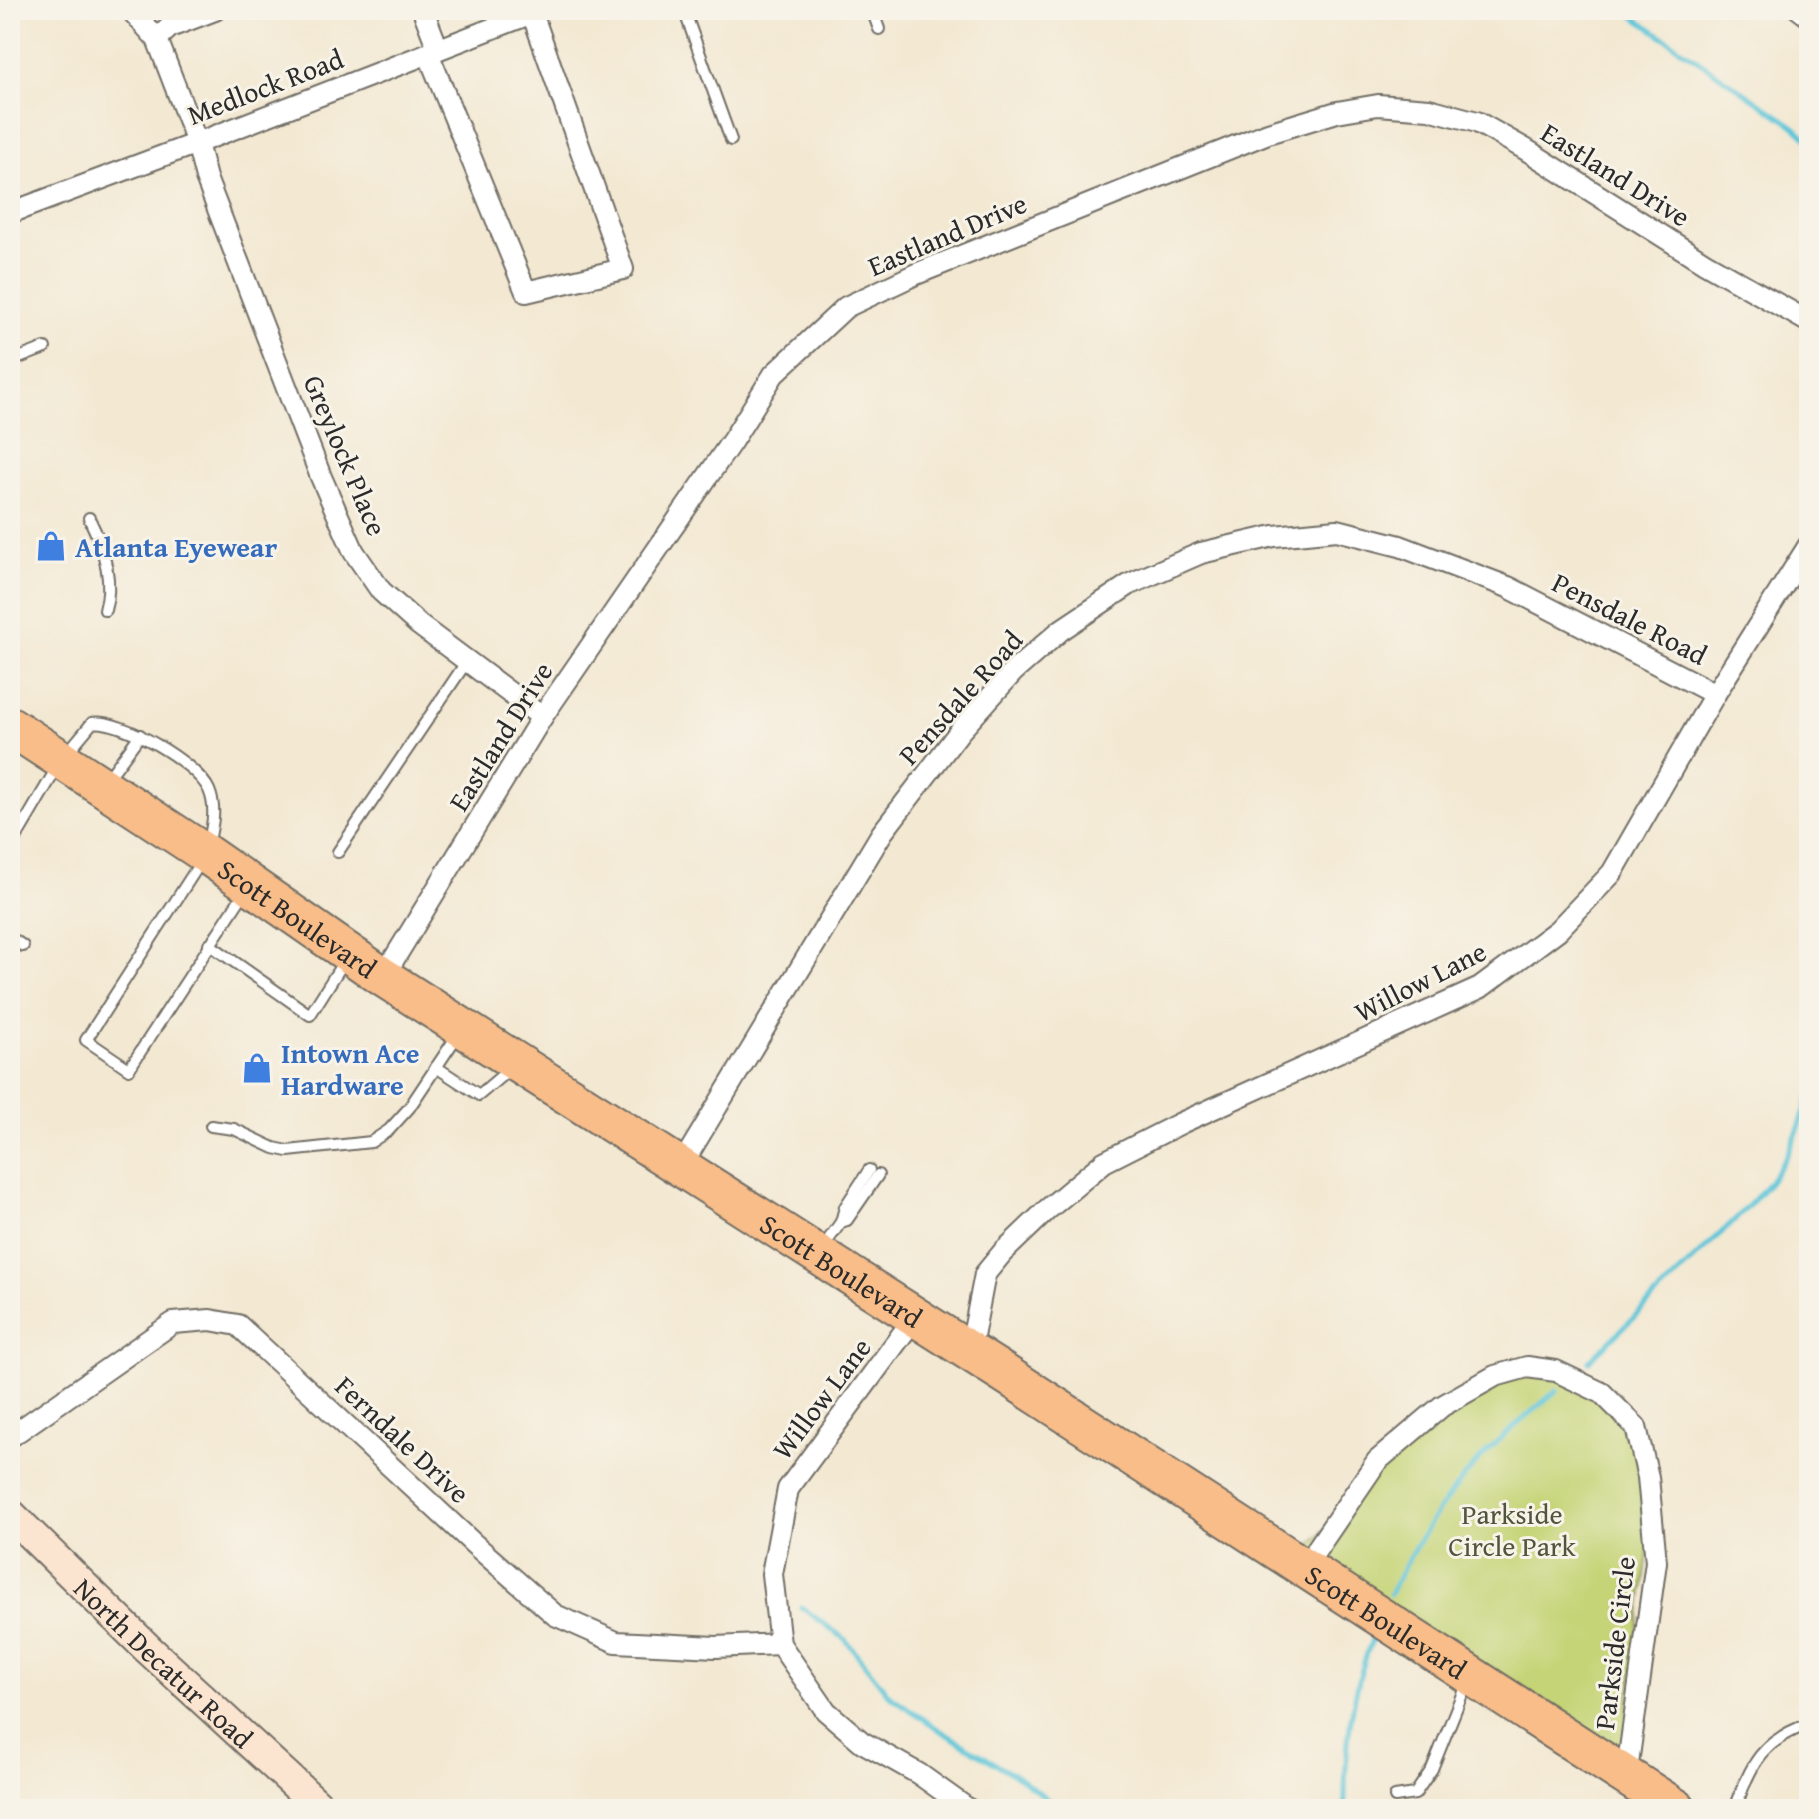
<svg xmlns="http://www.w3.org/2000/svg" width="1819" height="1819" font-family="'Gentium Book Plus',serif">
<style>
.green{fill:#c5d476;stroke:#788050;stroke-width:2}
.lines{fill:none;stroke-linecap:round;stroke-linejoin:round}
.stream{stroke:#5cc5d8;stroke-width:5}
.lane-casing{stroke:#716d65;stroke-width:14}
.street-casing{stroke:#716d65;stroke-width:24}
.secondary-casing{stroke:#716d65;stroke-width:34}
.highway-casing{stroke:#716d65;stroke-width:42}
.lane{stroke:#fff;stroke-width:10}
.street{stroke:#fff;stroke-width:20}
.secondary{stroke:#fce5d0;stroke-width:30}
.highway{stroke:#f8bd89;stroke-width:38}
.labels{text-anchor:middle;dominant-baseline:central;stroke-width:6;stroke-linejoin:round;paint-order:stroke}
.street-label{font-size:28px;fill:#2b2b2b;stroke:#f7f3e8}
.shop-label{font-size:28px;font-weight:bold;fill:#366cbe;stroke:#f7f3e8;text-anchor:start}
.park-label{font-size:28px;fill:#52553e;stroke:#f7f3e8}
</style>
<rect width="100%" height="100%" fill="#f7f3e8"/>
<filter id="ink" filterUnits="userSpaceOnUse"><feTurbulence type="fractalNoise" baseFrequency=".0125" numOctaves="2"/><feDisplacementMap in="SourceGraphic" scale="16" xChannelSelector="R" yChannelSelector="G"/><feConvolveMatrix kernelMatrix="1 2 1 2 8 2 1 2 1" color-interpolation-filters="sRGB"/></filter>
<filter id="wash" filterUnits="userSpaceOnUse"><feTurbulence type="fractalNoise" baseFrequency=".006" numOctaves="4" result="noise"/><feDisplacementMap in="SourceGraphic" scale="32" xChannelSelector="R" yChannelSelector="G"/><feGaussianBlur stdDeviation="1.8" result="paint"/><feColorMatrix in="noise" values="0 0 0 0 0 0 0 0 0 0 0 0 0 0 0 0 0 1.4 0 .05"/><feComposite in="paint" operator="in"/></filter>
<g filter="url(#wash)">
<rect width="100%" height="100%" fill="#f3e8d2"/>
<polygon class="green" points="1529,1374 1562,1378 1606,1405 1634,1440 1649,1544 1621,1763 1308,1548 1387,1462 1452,1407 1492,1385"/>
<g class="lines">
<g class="stream">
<polyline points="1624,10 1795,127 1809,140"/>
<path d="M1589,1361c35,-34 70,-68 105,-102 57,-56 93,-80 115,-162"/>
<path d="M1390,1594c25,-50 54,-98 93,-138 23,-24 50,-45 74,-66"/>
<polyline points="801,1607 845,1639 889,1695 941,1731 1023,1780 1060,1809"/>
<path d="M1345,1809c-1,-58 7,-123 30,-177"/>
</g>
</g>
</g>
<g filter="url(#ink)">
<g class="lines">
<g class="lane-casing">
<g id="lane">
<polyline points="684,10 731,140"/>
<polyline points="872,10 879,29"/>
<polyline points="1792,10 1809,23"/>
<polyline points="10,134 10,157"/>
<polyline points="19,358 45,348"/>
<path d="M89,518c14,28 25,62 16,92"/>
<path d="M67,753l25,-30c28,-5 105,40 117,67 8,19 3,37 -1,56"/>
<polyline points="106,781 140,735"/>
<polyline points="10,848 58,766"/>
<polyline points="338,852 467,661"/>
<polyline points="202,860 86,1040 129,1069 246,890"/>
<polyline points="10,937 23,946"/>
<polyline points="209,944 310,1015 346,958"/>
<polyline points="436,1067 479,1095 512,1067"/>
<polyline points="211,1126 234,1129 274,1148 288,1151 371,1142 389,1130 409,1108 459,1033"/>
<polyline points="841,1222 847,1220 878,1175"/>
<polyline points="821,1250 841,1222 845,1207 869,1170"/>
<polyline points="1395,1797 1415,1794 1432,1769 1467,1682"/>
<path d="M1735,1809c16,-45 27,-69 74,-85"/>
</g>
</g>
<g class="street-casing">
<g id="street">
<polyline points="131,10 157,39 197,143 206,178 321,477 354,552 381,591 419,625 542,717"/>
<polyline points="423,10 438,49"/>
<polyline points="157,39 170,27 215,10"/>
<polyline points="428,53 526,292 623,269 532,13"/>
<polyline points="10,213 197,143 540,10"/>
<polyline points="383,977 542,717 732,441 774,374 846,307 916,274 1268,133 1337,112 1378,105 1429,109 1477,122 1525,149 1705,263 1809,322"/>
<polyline points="681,1166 882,833 960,731 1013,672 1061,630 1130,584 1201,553 1274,536 1337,530 1400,546 1508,587 1715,694"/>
<polyline points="915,1317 788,1489 772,1574 780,1644 826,1711 862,1742 919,1774 968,1809"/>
<polyline points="970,1352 985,1274 1003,1252 1048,1209 1104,1162 1181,1123 1480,988 1558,930 1612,873 1715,694 1809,545"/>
<polyline points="10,1437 173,1323 210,1320 238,1325 474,1544 555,1615 616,1642 716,1647 780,1644"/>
<polyline points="1304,1568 1377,1461 1442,1406 1495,1376 1527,1367 1556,1371 1602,1393 1636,1427 1648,1477 1656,1562 1626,1778"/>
</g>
</g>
<g class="secondary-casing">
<g id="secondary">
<path id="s1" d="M10,1514l137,134 175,161"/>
</g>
</g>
<g class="highway-casing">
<g id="highway">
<path id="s2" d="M10,726l196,128 177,123 622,397 672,435"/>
</g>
</g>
<use href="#lane" class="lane"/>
<use href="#street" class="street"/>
<use href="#secondary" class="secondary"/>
<use href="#highway" class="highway"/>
</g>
</g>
<defs>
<g id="shop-bare" transform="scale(2.4)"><path d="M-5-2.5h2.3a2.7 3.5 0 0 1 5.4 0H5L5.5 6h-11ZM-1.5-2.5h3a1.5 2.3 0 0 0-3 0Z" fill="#3f7fe0" stroke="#f7f3e8" stroke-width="2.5" paint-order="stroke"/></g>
</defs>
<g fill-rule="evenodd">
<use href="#shop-bare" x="51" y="546"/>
<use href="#shop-bare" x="257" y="1068"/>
</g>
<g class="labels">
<g class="street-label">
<text transform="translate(265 86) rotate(-21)">Medlock Road</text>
<text transform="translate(1616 174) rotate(32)">Eastland Drive</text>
<text transform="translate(947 234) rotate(-23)">Eastland Drive</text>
<text transform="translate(346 455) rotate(67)">Greylock Place</text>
<text transform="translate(1630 618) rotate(27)">Pensdale Road</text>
<text transform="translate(960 697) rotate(-48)">Pensdale Road</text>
<text transform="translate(500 736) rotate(-58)">Eastland Drive</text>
<text stroke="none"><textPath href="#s2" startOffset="346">Scott Boulevard</textPath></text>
<text transform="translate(1420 981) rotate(-27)">Willow Lane</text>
<text stroke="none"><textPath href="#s2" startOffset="994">Scott Boulevard</textPath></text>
<text transform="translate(821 1398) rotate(-53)">Willow Lane</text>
<text transform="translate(403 1439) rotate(43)">Ferndale Drive</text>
<text stroke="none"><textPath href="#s2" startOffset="1642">Scott Boulevard</textPath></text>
<text transform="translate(1614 1643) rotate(-83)">Parkside Circle</text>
<text stroke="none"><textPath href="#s1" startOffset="214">North Decatur Road</textPath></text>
</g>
<g class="shop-label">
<text x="75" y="546">Atlanta Eyewear</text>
<text x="281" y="1052">Intown Ace<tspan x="281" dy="32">Hardware</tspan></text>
</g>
<g class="park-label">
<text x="1512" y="1513">Parkside<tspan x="1512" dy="32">Circle Park</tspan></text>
</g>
</g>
<rect width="1819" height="1819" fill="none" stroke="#f7f3e8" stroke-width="40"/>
</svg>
